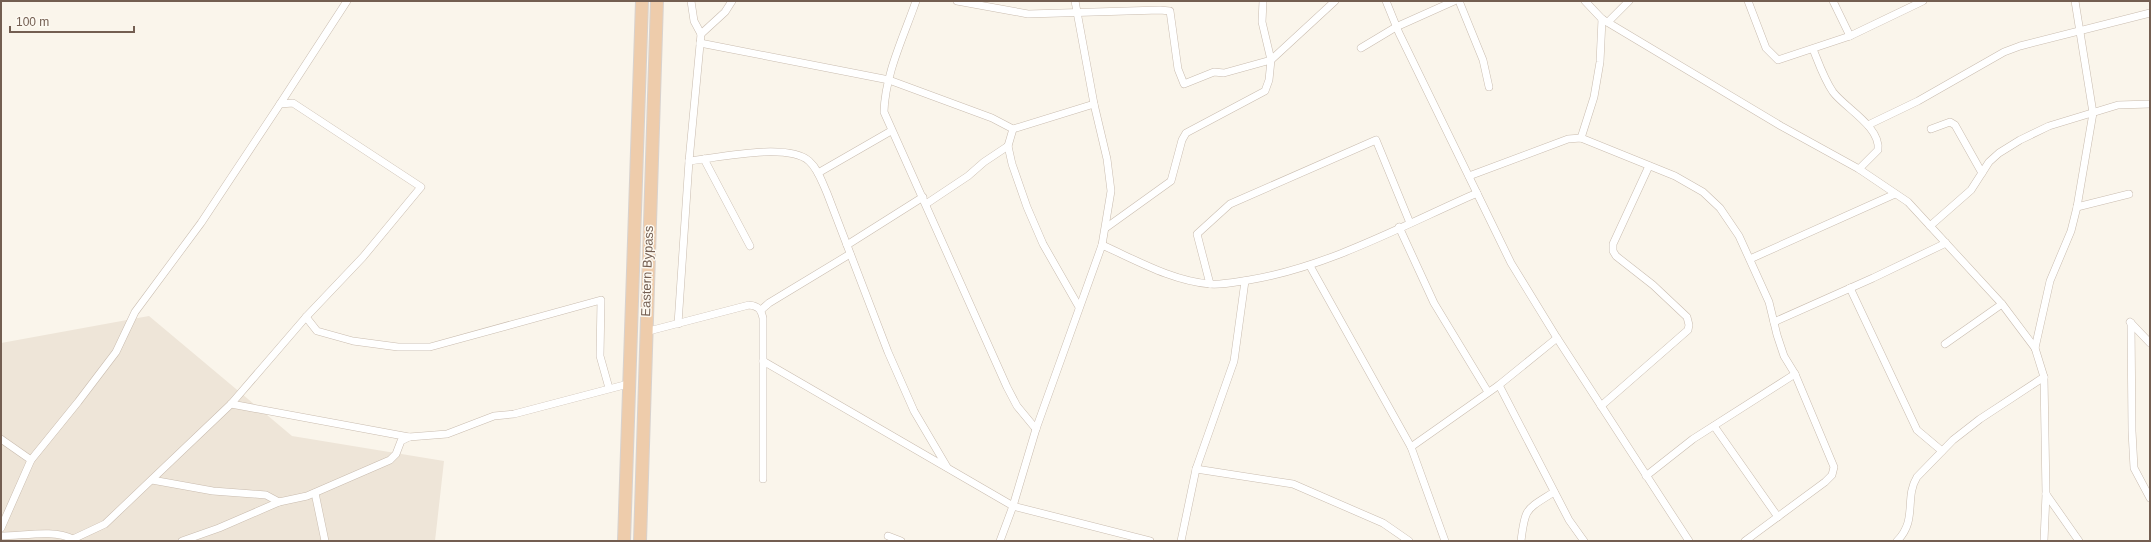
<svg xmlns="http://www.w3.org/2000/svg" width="2151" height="542" font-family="Arial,sans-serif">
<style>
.residential{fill:#eee5d8}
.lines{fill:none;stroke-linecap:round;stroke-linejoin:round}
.minor-casing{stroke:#c9bcaf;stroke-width:8}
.trunk-casing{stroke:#d8d2ce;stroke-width:14}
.minor{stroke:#fff;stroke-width:7}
.trunk{stroke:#eeccab;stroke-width:12}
.labels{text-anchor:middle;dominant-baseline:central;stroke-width:3;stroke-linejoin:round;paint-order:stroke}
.street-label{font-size:13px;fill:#735e51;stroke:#fdf9f1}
</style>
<rect width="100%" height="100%" fill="#faf5eb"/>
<polygon class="residential" points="149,316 292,436 444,461 435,541 1,541 1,343"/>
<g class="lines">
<g class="minor-casing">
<g id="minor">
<path d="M916,1c-12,35 -31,73 -32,111l123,275 10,19 19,23"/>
<polyline points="957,1 1028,14 1160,10 1170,11 1178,69 1184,84 1214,72 1224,73 1271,60 1262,22 1263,1"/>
<polyline points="1386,1 1399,33 1511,263 1557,338 1689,541"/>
<polyline points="1459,1 1483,60 1489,87"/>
<polyline points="1585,1 1602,19 1781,126 1859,169 1908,202 2002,304 2035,348 2044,377 2046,494 2044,541"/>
<polyline points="1748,1 1766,48 1778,60 1850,36 1923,1"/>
<polyline points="1833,1 1850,36"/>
<polyline points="1608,22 1629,1"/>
<polyline points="701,34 725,12 732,1"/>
<polyline points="700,43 889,80 992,118 1013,129 1094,104"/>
<polyline points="1361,48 1396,27 1454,1"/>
<path d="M1813,49c6,15 11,30 20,43 12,16 48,35 45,58l-19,19"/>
<polyline points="280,104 347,1"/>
<polyline points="1868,125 1918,101 2004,52 2020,46 2150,13"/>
<polyline points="1013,129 1008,146 1012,164 1027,207 1043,244 1079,307"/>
<polyline points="1931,129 1950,122 1955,125 1982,173"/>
<polyline points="1581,138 1594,97 1600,62 1602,19"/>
<polyline points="704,159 750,246"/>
<path d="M689,161c28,-3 98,-19 120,0 9,8 13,21 18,32l61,159 26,59 33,56"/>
<polyline points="818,173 891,131"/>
<polyline points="1469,176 1568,139 1581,138 1675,176 1703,192 1720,208 1739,236 1769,302 1777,335 1784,356 1795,374 1834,467 1832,475 1825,482 1745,541"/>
<polyline points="926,204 968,176 984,162 1008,146"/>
<polyline points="2077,207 2129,194"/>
<polyline points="1930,226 1971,190 1989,162 1999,153 2020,140 2049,126 2118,105 2150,104"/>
<polyline points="1107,227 1171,181 1182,140 1186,133 1265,91 1269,80 1271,60 1335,1"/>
<polyline points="1399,227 1434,303 1488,392"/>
<polyline points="847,245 923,197"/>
<path d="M1102,245c34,15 70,36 108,39 13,1 26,-2 39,-4 79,-13 155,-55 228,-87"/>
<polyline points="1750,259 1895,194"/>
<polyline points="1310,266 1411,447 1445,541"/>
<polyline points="1210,284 1197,234 1230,204 1376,140 1410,223"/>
<polyline points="1850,288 1917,430 1942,451"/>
<polyline points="761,310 769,303 850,254"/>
<polyline points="306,317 317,331 353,341 398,347 430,347 601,300 600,356 609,388"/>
<polyline points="1774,322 1873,278 1946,243"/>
<polyline points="2130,322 2150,343"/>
<polyline points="2131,323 2132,431 2134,468 2150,498"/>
<polyline points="678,324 689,161 701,34 694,21 691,1"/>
<path d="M645,332l104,-27c10,1 12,5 14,13v161"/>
<polyline points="1945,344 2002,304"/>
<polyline points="2035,348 2050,281 2071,231 2077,207 2093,113 2075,1"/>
<polyline points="763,361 1013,506 1150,541"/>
<polyline points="1499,385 1569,520 1584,541"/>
<polyline points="231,404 409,437"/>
<polyline points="1601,406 1688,330 1689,325 1687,317 1653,285 1616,256 1613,251 1613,244 1649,166"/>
<polyline points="1714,426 1778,517"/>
<polyline points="1,439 31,460"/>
<polyline points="1411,447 1499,385 1557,338"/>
<polyline points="1196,469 1293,484 1383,523 1409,541"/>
<polyline points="1646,476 1693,439 1795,374"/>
<polyline points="152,480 213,491 266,495 279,502 307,496 390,460 396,454 401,441 409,437 447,434 494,416 514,414 628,384"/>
<polyline points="315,493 325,541"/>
<polyline points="2046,494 2079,541"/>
<polyline points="1,528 31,460 78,402 116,352 135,312 201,223 280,104 293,103 421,187 363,257 306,317 231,404 105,524 73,539"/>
<path d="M1,536c22,0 53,-7 72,3"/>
<polyline points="888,536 901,541"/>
<polyline points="182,541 219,528 279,502"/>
<polyline points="1000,541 1013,506 1036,429 1102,245 1111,191 1107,159 1094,104 1075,1"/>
<polyline points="1181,541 1196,469 1234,361 1245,281"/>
<path d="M1521,541c4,-34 5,-31 33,-49"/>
<path d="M1897,541c21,-21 7,-43 20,-64l36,-37 27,-21 64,-42"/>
</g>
</g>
<g class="trunk-casing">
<g id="trunk">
<polyline points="624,541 642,1"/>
<polyline points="640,541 657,1"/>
</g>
</g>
<use href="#minor" class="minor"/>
<use href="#trunk" class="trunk"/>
</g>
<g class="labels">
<g class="street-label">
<text transform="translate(647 271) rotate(-88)">Eastern Bypass</text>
</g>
</g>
<rect width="2151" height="542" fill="none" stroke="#735e51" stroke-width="4"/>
<path d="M10 26v6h124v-6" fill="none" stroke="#735e51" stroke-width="2"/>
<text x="16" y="26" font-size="12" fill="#735e51" stroke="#fdf9f1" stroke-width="3" paint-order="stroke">100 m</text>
</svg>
